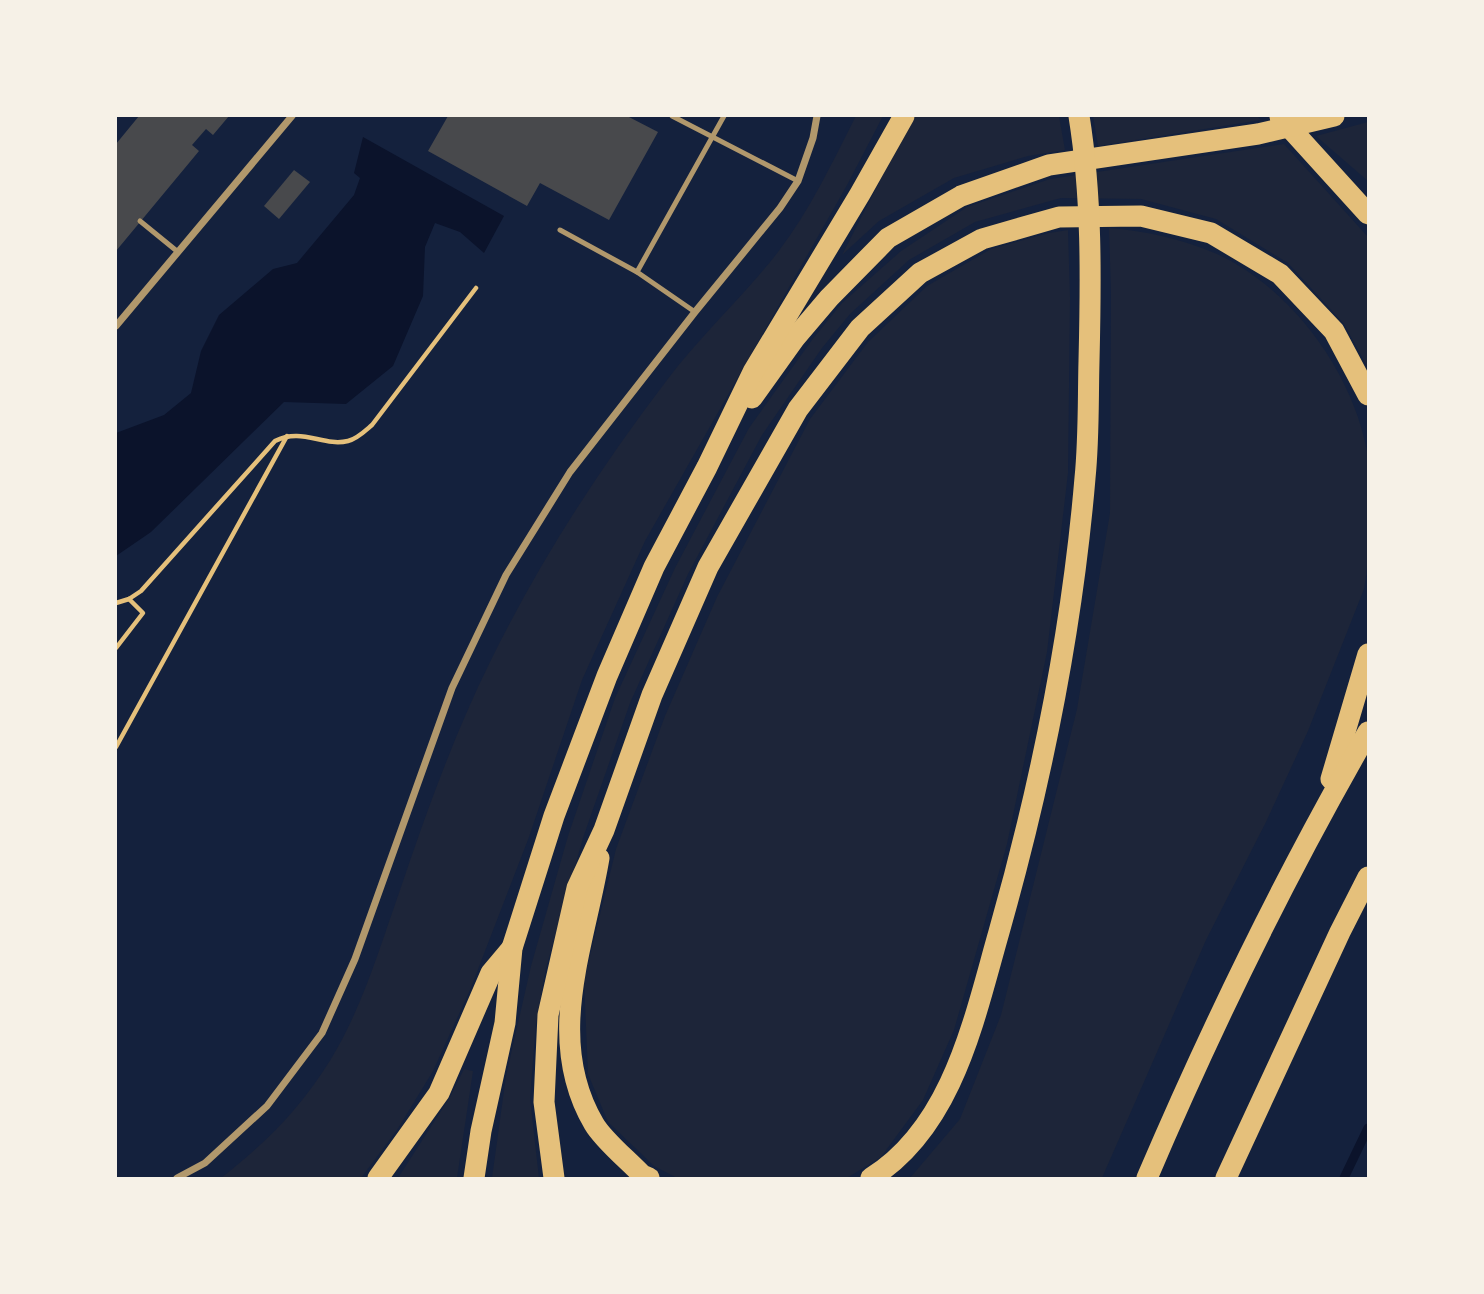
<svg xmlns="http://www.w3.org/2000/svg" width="1484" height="1294" font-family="'Nunito Sans',sans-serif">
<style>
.green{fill:#1d2539}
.water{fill:#0b132b}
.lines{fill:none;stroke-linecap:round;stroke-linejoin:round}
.stream{stroke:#0b132b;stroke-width:9}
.building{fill:#48494c}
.path{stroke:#e5c07b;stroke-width:4.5}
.service{stroke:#b1986c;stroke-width:5}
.minor{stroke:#b1986c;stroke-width:7}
.motorway{stroke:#e5c07b;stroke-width:21}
</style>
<rect width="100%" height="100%" fill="#14213d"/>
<g class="green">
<path d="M856,116h27l-37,71 -201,354 -63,139 -53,157 -59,153 -37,81 -36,59 -36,48h-140c46,-36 79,-69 110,-119 31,-51 49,-112 69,-169 26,-77 54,-155 90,-228 49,-100 109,-193 177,-282 34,-45 76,-83 111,-128 32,-42 54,-89 78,-136z"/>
<polygon points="913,116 1059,116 1065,150 1028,156 954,178 879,221 842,255"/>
<polygon points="1093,116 1257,116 1261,120 1098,146"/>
<polygon points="1368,122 1368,181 1316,136"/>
<polygon points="1284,144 1368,237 1368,368 1344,324 1288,263 1216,219 1141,199 1061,198 975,222 909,260 850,314 822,348 762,435 688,574 630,703 583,838 546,968 536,1024 530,1098 539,1178 492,1178 506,1076 531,966 568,836 615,698 675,568 749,428 812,340 842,303 901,251 967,207 1050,179"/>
<path d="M1109,228c37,3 73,11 108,26 74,34 135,117 150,197 4,20 1,43 1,64 0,25 1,49 -4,74l-56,142 -42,91 -60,118 -104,238h-192l50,-59 41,-104 76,-306 33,-196 1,-220z"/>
<polygon points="1068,230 1070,298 1068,473 1047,652 1007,844 954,1030 923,1100 881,1157 847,1178 677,1178 654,1166 608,1122 588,1074 584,980 616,849 665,716 717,597 810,419 868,342 927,286 991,249 1049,233"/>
<polygon points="464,1069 473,1071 457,1178 398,1178 450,1097"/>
</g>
<polygon class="water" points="363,137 504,216 484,253 460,232 435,223 425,247 423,296 393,366 346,404 284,402 151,532 116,556 116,433 164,415 191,393 201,351 219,315 273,269 297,263 354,195 360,178 354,173"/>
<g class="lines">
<polyline class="stream" points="1344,1178 1368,1128"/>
</g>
<g class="building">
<polygon points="139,116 229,116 213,135 206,129 192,145 199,151 116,251 116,144"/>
<polygon points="448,116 627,116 658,132 609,220 540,183 527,206 428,151"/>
<polygon points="294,170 310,182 279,219 264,206"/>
</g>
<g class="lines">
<g class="path">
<path d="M116,603l13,-4 12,-8 134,-150c27,-14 48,6 73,0 9,-2 17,-10 24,-16l104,-137"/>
<polyline points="116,648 143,613 129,599"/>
<polyline points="116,747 287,436"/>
</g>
<g class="service">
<polyline points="672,116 798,181"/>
<polyline points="140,221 178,252"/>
<polyline points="560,230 637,272 724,116"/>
<polyline points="637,272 695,312"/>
</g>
<g class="minor">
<polyline points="116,326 292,116"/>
<polyline points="177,1178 205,1163 267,1106 322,1033 355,959 452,688 506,575 570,472 695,312 780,208 798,181 813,138 817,116"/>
</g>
<g class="motorway">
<polyline points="1280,117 1368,214"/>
<polyline points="752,398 795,338 829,298 888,238 961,196 1049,165 1258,134 1334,116"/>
<polyline points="1331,779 1368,654"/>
<path d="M599,858c-15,89 -55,181 -5,266 10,17 34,36 48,51l7,3"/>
<polyline points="378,1178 439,1093 491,973 512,948"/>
<polyline points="474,1178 481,1131 505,1023 512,948 554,816 607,676 654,567 707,467 753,372 860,194 904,116"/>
<polyline points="554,1178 544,1102 548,1015 577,888 604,830 652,695 708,567 798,409 860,328 920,273 982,239 1059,217 1141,216 1211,233 1280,274 1334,331 1368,395"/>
<path d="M871,1178c82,-51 103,-159 128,-246 42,-148 73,-300 86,-454 4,-39 3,-79 4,-117 2,-83 3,-164 -10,-245"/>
<path d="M1147,1178c65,-152 138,-302 221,-446"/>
<polyline points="1226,1178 1340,932 1368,877"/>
</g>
</g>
<rect width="1484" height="1294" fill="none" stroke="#f6f1e7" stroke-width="234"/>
</svg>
